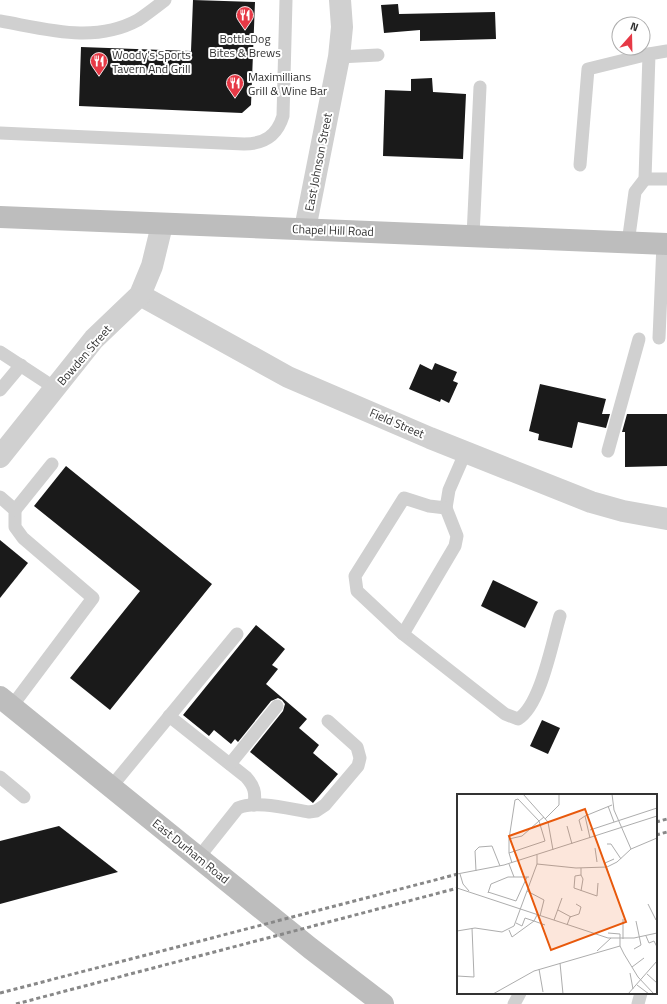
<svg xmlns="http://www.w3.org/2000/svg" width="667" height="1004" font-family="'Titillium Web',sans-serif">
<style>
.building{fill:#1a1a1a}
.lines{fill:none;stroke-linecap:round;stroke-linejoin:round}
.lane{stroke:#d0d0d0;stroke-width:13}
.street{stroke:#d0d0d0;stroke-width:22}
.secondary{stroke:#bdbdbd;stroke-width:22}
.rail{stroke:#888;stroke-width:3;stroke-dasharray:4 3;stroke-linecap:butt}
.labels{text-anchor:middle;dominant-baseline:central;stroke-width:4;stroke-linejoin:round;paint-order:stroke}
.poi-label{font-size:12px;fill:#333;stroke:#fff;text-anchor:start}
.street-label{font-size:12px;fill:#333;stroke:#fff}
.inset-road{fill:none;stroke:#adadad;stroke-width:1}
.view{fill:#e8590c;fill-opacity:0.15;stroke:#e8590c;stroke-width:2}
.inset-edge{fill:none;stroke:#333;stroke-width:2}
</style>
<rect width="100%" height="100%" fill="#fff"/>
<g class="building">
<polygon points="193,0 255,2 251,105 242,113 79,106 81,47 191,51"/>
<polygon points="398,4 399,14 495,12 496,39 420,41 420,30 384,33 381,5"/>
<polygon points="432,78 433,92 466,94 463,159 383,156 385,90 411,91 411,79"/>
<polygon points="435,363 457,372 453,381 458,383 449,403 441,399 440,402 409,389 420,364 432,370"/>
<polygon points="540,384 606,399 602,414 610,414 606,428 578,422 572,448 538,440 539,434 529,431"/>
<polygon points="627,414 667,414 667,466 625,467 625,432 622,432"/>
<polygon points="66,466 212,584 110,710 70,678 140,591 34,506"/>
<polygon points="0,540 28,563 0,598"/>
<polygon points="493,580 538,602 525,628 481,606"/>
<polygon points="256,625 285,649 272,665 278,669 266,684 307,719 299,728 319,745 313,753 338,774 313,803 250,752 283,711 285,704 282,700 278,698 271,701 238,742 235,739 231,744 214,730 209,736 183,715"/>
<polygon points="542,720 560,728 548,754 530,746"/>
<polygon points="59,826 118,872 0,904 0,841"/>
</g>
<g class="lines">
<g class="lane">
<path d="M0,21c46,8 94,23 138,-1 9,-6 18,-13 27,-20"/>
<polyline points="339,57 378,55"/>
<path d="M0,133l244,11c20,0 33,-8 39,-28l3,-116"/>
<polyline points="580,165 588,69 649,54"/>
<polyline points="645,179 667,179"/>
<polyline points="473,236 480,87"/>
<polyline points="628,243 635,192 645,179 649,54 667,51"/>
<polyline points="659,338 663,244"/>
<polyline points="0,352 55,388"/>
<polyline points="0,390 21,365"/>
<path d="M466,451l-17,39 -3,18 -17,-2 -25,-8 -49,78 2,15 46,43 102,80 13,5c23,-14 34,-77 42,-103"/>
<polyline points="608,451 639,339"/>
<polyline points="0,497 15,510 15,527 23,538 93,598 12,706"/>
<polyline points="15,510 52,464"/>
<polyline points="403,634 455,546 457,536 446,508"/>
<path d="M169,716l77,61c8,9 10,15 8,28"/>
<polyline points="230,764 277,706"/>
<polyline points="0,777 24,797"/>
<polyline points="111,787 237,634"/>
<path d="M199,857l39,-49c17,-8 51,1 71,4l7,-1 9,-6 33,-39 2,-8 -3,-11 -29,-26"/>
<polyline points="514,1004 520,993"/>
<polyline points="638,1004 641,993"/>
</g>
<g class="street">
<polyline points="305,229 339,57 342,27 340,0"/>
<polyline points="140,295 288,377 430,438 591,502 623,511 667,519"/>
<polyline points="0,457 94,339 140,295 152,266 162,225"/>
</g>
<g class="secondary">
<polyline points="0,217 667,244"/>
<polyline points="0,697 310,948 383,1004"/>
</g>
<g class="rail">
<polyline points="656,822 667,819"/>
<polyline points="656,835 667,832"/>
<polyline points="0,993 458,874"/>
<polyline points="16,1004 458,888"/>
</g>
</g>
<defs>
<g id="restaurant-pin" transform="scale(0.9)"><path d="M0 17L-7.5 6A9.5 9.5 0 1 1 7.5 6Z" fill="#e63946" stroke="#fff"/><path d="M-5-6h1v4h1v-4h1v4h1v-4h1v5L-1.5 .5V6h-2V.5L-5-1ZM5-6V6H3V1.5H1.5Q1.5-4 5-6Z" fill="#fff"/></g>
</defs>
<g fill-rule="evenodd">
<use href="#restaurant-pin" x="245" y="15"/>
<use href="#restaurant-pin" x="99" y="61"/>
<use href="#restaurant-pin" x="235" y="83"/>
</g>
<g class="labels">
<g class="poi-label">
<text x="245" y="38" text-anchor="middle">BottleDog<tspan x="245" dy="14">Bites &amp; Brews</tspan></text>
<text x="112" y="54">Woody’s Sports<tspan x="112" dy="14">Tavern And Grill</tspan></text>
<text x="248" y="76">Maximillians<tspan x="248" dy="14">Grill &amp; Wine Bar</tspan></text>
</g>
<g class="street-label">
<text transform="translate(318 162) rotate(-79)">East Johnson Street</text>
<text transform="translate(333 230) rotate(2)">Chapel Hill Road</text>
<text transform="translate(84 355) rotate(-49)">Bowden Street</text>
<text transform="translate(397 423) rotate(23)">Field Street</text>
<text transform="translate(191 851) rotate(39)">East Durham Road</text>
</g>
</g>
<g transform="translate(457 794)">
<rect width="200" height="200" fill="#fff"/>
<path class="inset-road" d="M66,0l25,28 5,28M155,0l2,16 17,39M151,12l6,16M88,25l14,-14v-11M110,32l5,18M133,36l67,-22M125,37l-3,-11 6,-4M133,44l-5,-22 27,-11M52,45l6,-39 3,-1 21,22 -17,15 -13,3v14M150,50h4l10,15M138,54l2,14M55,69l-3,-10 36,-12 -6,-20 5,-4M52,70l5,13M80,70l39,4 31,-1 10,-5 14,-13 26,-11M124,74v7l-6,1 -1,12 23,8 1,-13M19,77l-1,-20 4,-4 13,-1 8,20M0,80l47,-9 153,-49M3,80l3,10 6,7M124,81l2,4 -2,12M153,84l-5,-15 9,-4M0,94l151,50h26l23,-5M70,97l17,9 -4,16M31,98l28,9 11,-24M31,99l3,-9 17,-7h21M191,110l8,16M101,116l13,7M166,125v20M97,126l8,-22M59,129l6,3 3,-8 9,3 3,-6M110,131l3,-8 9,-3 2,-7 -5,-3M52,136l3,7 22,-16 11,4M0,137l18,-3 27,4 12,-6 23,-62v-9M151,139l12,1v12l4,8 14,23 16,17M189,142l3,7 5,-2 3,6M177,155l7,-4 -5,-24M140,157l14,-13M103,169l3,31M175,173l12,-9M82,175l4,23M173,179l3,16M190,180l10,9M0,182l17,1 -2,-49M180,191l12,9M36,200l41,-23 86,-25M171,200l29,-33"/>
<path class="view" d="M128,15l41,113 -75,28 -42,-114z"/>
<rect width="200" height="200" class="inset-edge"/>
</g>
<g transform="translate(631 36) rotate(20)"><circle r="19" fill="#ffffff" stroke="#adadad"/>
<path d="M0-3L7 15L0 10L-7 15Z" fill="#e63946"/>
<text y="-6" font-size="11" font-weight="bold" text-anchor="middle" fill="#333333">N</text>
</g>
</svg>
